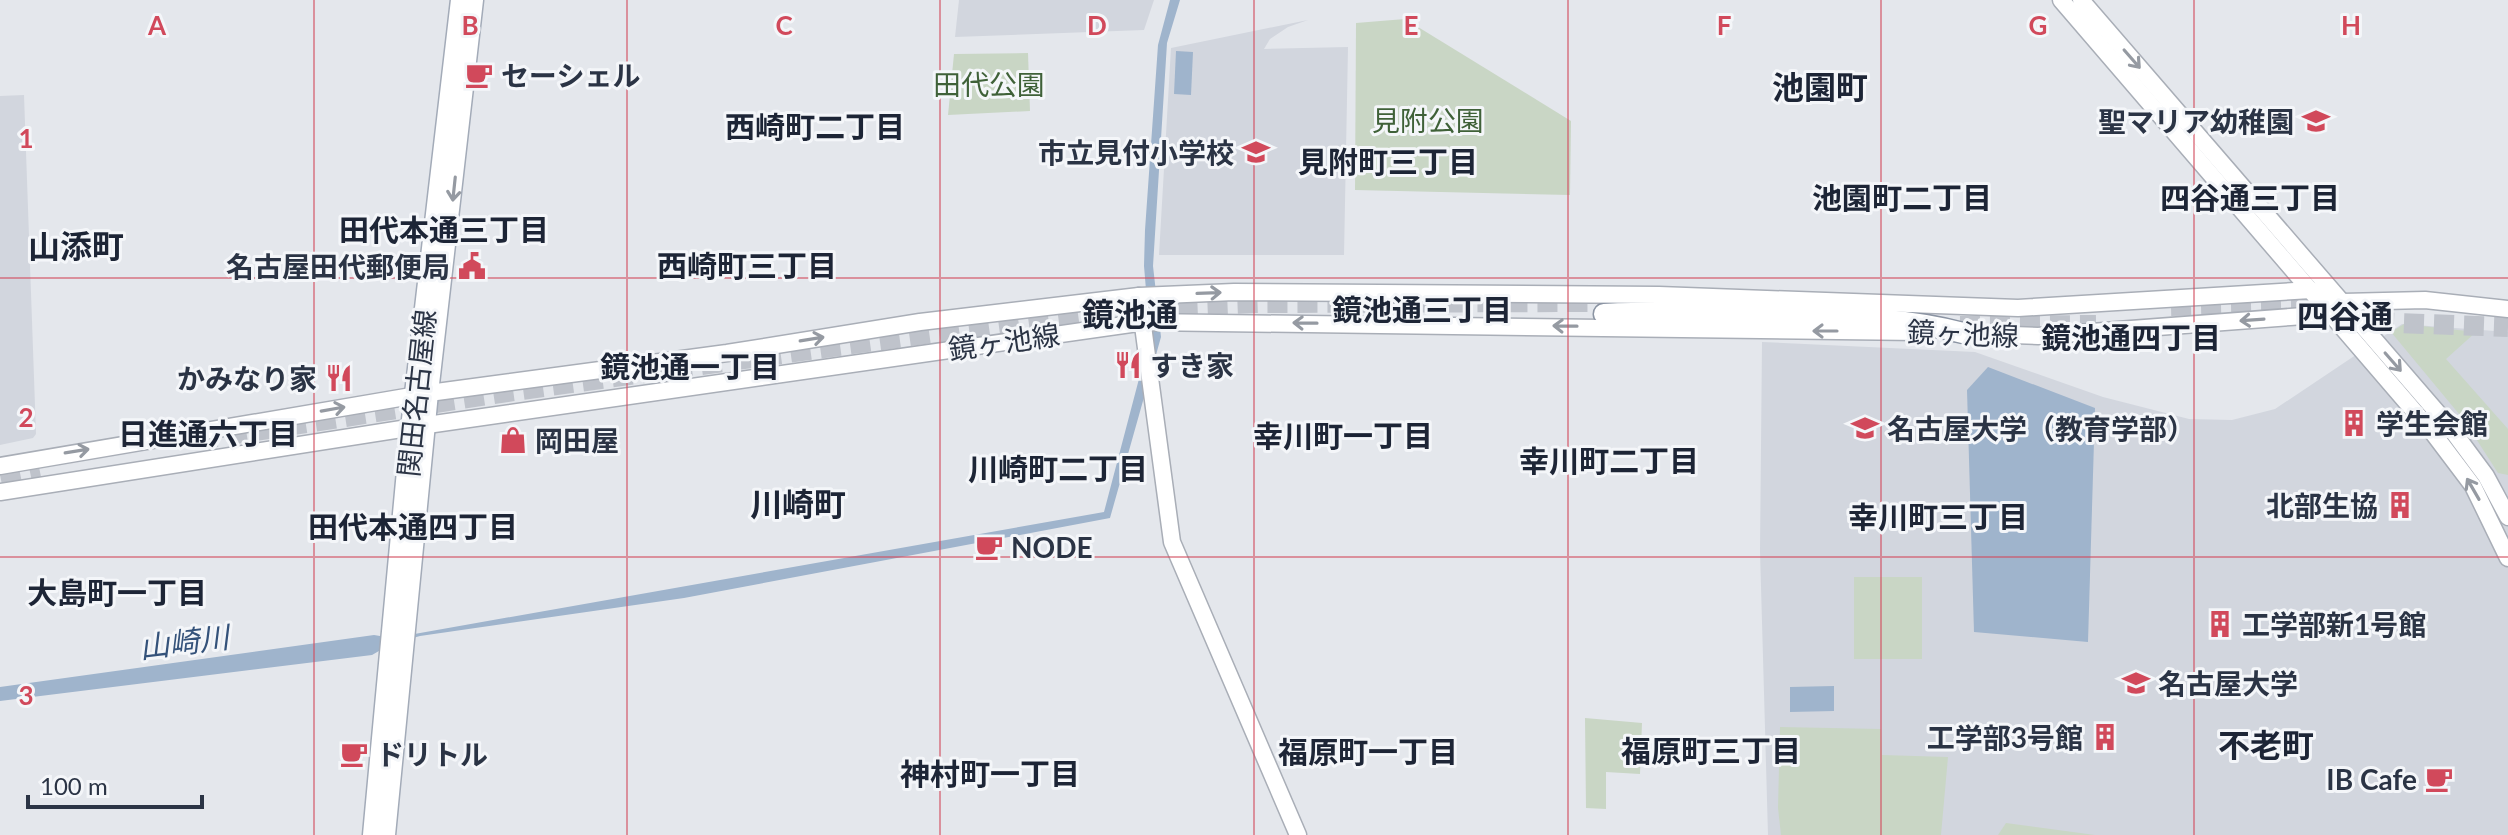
<svg xmlns="http://www.w3.org/2000/svg" width="2508" height="835" font-family="Lato,'Noto Sans JP',sans-serif">
<style>
.built{fill:#d2d6de}
.green{fill:#c9d6c5}
.water{fill:#9fb4cc}
.lines{fill:none;stroke-linecap:round;stroke-linejoin:round}
.highway-tunnel{stroke:#bfc3cb;stroke-width:20;stroke-dasharray:20 10;stroke-linecap:butt}
.secondary-casing{stroke:#a9aeb7;stroke-width:19}
.primary-casing{stroke:#a3abb8;stroke-width:21}
.highway-casing{stroke:#8b94a3;stroke-width:23}
.secondary{stroke:#fff;stroke-width:16}
.primary{stroke:#fff;stroke-width:18}
.highway{stroke:#fff;stroke-width:20}
.oneway{stroke:#959aa2}
.grid{fill:none;stroke:#d1495b;stroke-width:2;stroke-opacity:0.55}
.labels{text-anchor:middle;dominant-baseline:central;stroke-width:6;stroke-linejoin:round;paint-order:stroke}
.poi-label{font-size:28px;font-weight:bold;fill:#2b3445;stroke:#f4f6f9;text-anchor:start}
.park-label{font-size:28px;fill:#3f6138;stroke:#f4f6f9}
.street-label{font-size:28px;fill:#2b3445;stroke:#f4f6f9}
.neighbourhood-label{font-size:30px;font-weight:bold;fill:#1d2536;stroke:#f4f6f9}
.water-label{font-size:30px;font-style:italic;fill:#34527a;stroke:#f4f6f9}
.quarter-label{font-size:32px;font-weight:bold;fill:#1d2536;stroke:#f4f6f9}
.grid-label{font-size:26px;text-anchor:middle;font-weight:bold;fill:#d1495b;stroke:#f4f6f9;stroke-width:6;stroke-linejoin:round;paint-order:stroke}
</style>
<rect width="100%" height="100%" fill="#e4e7ec"/>
<g class="built">
<polygon points="959,0 1154,0 1144,30 955,37"/>
<polygon points="1308,20 1288,27 1270,39 1264,49 1348,47 1344,255 1159,255 1171,48"/>
<polygon points="24,95 36,434 33,438 0,445 0,96"/>
<polygon points="2402,324 2508,332 2508,835 1768,835 1760,551 1762,342 1975,352 2103,397 2189,419 2232,420 2275,409"/>
</g>
<g class="green">
<polygon points="1405,19 1571,121 1570,195 1355,190 1356,23"/>
<polygon points="1028,53 1030,111 948,115 954,54"/>
<polygon points="2404,324 2476,332 2446,359 2508,429 2508,475 2498,473 2464,420 2391,332"/>
<rect x="1854" y="577" width="68" height="82"/>
<polygon points="1585,718 1642,723 1640,774 1606,772 1606,809 1586,808"/>
<polygon points="1780,727 1881,729 1882,755 1948,757 1941,835 1781,835 1778,808"/>
<polygon points="2006,823 2095,835 1998,835"/>
</g>
<g class="water">
<polygon points="1170,0 1180,0 1167,43 1153,266 1161,337 1110,518 684,598 420,636 391,644 372,655 0,701 0,687 374,635 392,638 1104,512 1150,337 1144,266 1145,230 1158,45"/>
<polygon points="1176,51 1193,52 1191,95 1174,94"/>
<polygon points="1988,367 2095,408 2088,642 1974,632 1967,390"/>
<polygon points="1834,686 1834,711 1790,712 1790,687"/>
</g>
<g class="lines">
<g class="highway-tunnel">
<polyline points="2171,306 2335,302"/>
<polyline points="2344,321 2508,327"/>
<polyline points="1960,326 2096,325"/>
<polyline points="197,440 507,392 1105,309 1258,303 1599,302"/>
<polyline points="0,475 39,467"/>
</g>
<g class="secondary-casing">
<g id="secondary">
<polyline points="2061,0 2433,433 2473,486 2508,558"/>
<polyline points="2081,0 2449,426 2486,476 2508,517"/>
<polyline points="1139,296 1172,542 1298,835"/>
<polyline points="1954,333 2038,336 2290,317 2330,314 2343,302"/>
<polyline points="0,466 429,393 727,353 920,322 1139,296 1234,292 1659,295 2018,308 2311,290 2343,302 2425,300 2508,309"/>
<polyline points="0,492 427,425 1145,322 1918,332"/>
</g>
</g>
<g class="primary-casing">
<g id="primary">
<polyline points="372,835 410,428 460,0"/>
<polyline points="386,835 429,393 474,0"/>
</g>
</g>
<g class="highway-casing">
<path id="highway" d="M1604,314c54,-3 105,-1 159,1 68,3 134,0 200,18"/>
</g>
<use href="#secondary" class="secondary"/>
<use href="#primary" class="primary"/>
<use href="#highway" class="highway"/>
</g>
<defs><path id="oneway-shaft" d="M-6 0H5M1.5-3L5.5 0L1.5 3" fill="none" stroke-width="1.6" stroke-linecap="round" stroke-linejoin="round" transform="scale(2)"/></defs>
<g class="oneway">
<use href="#oneway-shaft" transform="translate(2132 59) rotate(49)"/>
<use href="#oneway-shaft" transform="translate(454 189) rotate(96)"/>
<use href="#oneway-shaft" transform="translate(1209 293) rotate(-2)"/>
<use href="#oneway-shaft" transform="translate(2252 320) rotate(176)"/>
<use href="#oneway-shaft" transform="translate(1305 323) rotate(-179)"/>
<use href="#oneway-shaft" transform="translate(1565 326) rotate(-179)"/>
<use href="#oneway-shaft" transform="translate(1825 331) rotate(-180)"/>
<use href="#oneway-shaft" transform="translate(812 339) rotate(-9)"/>
<use href="#oneway-shaft" transform="translate(2393 362) rotate(49)"/>
<use href="#oneway-shaft" transform="translate(333 409) rotate(-10)"/>
<use href="#oneway-shaft" transform="translate(77 451) rotate(-9)"/>
<use href="#oneway-shaft" transform="translate(2473 489) rotate(-120)"/>
</g>
<path class="grid" d="M314,0v835M627,0v835M940,0v835M1254,0v835M1568,0v835M1881,0v835M2194,0v835M0,278h2508M0,557h2508"/>
<defs>
<g id="cafe-bare" transform="scale(2.16)"><path d="M-5.5-4.5H6V0H3Q3 3.5 0 3.5H-2.5Q-5.5 3.5-5.5 0ZM3-3.2v2h1.7v-2ZM-6 4.5H4V6H-6Z" fill="#d1495b" stroke="#f4f6f9" stroke-width="2.5" paint-order="stroke"/></g>
<g id="school-bare" transform="scale(2.16)"><path d="M0-5L7-2L0 1L-7-2ZM-4 1L0 2.5L4 1V4Q0 6-4 4Z" fill="#d1495b" stroke="#f4f6f9" stroke-width="2.5" paint-order="stroke"/></g>
<g id="civic-bare" transform="scale(2.16)"><path d="M-.6-6.5H3V-4.5H.6V-3L4-1V1h2V6H-6V1h2V-1L-.6-3ZM-1.2 2.5V6h2.4V2.5Z" fill="#d1495b" stroke="#f4f6f9" stroke-width="2.5" paint-order="stroke"/></g>
<g id="restaurant-bare" transform="scale(2.16)"><path d="M-5-6h1v4h1v-4h1v4h1v-4h1v5L-1.5 .5V6h-2V.5L-5-1ZM5-6V6H3V1.5H1.5Q1.5-4 5-6Z" fill="#d1495b" stroke="#f4f6f9" stroke-width="2.5" paint-order="stroke"/></g>
<g id="building-bare" transform="scale(2.16)"><path d="M-4-6H4V6H1V3H-1V6H-4ZM-2.5-4.3h1.7v1.8h-1.7ZM.8-4.3h1.7v1.8H.8ZM-2.5-1h1.7V.8h-1.7ZM.8-1h1.7V.8H.8Z" fill="#d1495b" stroke="#f4f6f9" stroke-width="2.5" paint-order="stroke"/></g>
<g id="university-bare" transform="scale(2.16)"><path d="M0-5L7-2L0 1L-7-2ZM-4 1L0 2.5L4 1V4Q0 6-4 4Z" fill="#d1495b" stroke="#f4f6f9" stroke-width="2.5" paint-order="stroke"/></g>
<g id="shop-bare" transform="scale(2.16)"><path d="M-5-2.5h2.3a2.7 3.5 0 0 1 5.4 0H5L5.5 6h-11ZM-1.5-2.5h3a1.5 2.3 0 0 0-3 0Z" fill="#d1495b" stroke="#f4f6f9" stroke-width="2.5" paint-order="stroke"/></g>
</defs>
<g fill-rule="evenodd">
<use href="#cafe-bare" x="479" y="75"/>
<use href="#school-bare" x="2316" y="121"/>
<use href="#school-bare" x="1256" y="152"/>
<use href="#civic-bare" x="472" y="266"/>
<use href="#restaurant-bare" x="1128" y="365"/>
<use href="#restaurant-bare" x="339" y="378"/>
<use href="#building-bare" x="2354" y="423"/>
<use href="#university-bare" x="1865" y="428"/>
<use href="#shop-bare" x="513" y="440"/>
<use href="#building-bare" x="2400" y="505"/>
<use href="#cafe-bare" x="989" y="547"/>
<use href="#building-bare" x="2220" y="624"/>
<use href="#university-bare" x="2136" y="683"/>
<use href="#building-bare" x="2105" y="737"/>
<use href="#cafe-bare" x="354" y="754"/>
<use href="#cafe-bare" x="2439" y="779"/>
</g>
<g class="labels">
<g class="poi-label">
<text x="501" y="75">セーシェル</text>
<text x="2294" y="121" text-anchor="end">聖マリア幼稚園</text>
<text x="1234" y="152" text-anchor="end">市立見付小学校</text>
<text x="450" y="266" text-anchor="end">名古屋田代郵便局</text>
<text x="1150" y="365">すき家</text>
<text x="317" y="378" text-anchor="end">かみなり家</text>
<text x="2376" y="423">学生会館</text>
<text x="1887" y="428">名古屋大学（教育学部）</text>
<text x="535" y="440">岡田屋</text>
<text x="2378" y="505" text-anchor="end">北部生協</text>
<text x="1011" y="547">NODE</text>
<text x="2242" y="624">工学部新1号館</text>
<text x="2158" y="683">名古屋大学</text>
<text x="2083" y="737" text-anchor="end">工学部3号館</text>
<text x="376" y="754">ドリトル</text>
<text x="2417" y="779" text-anchor="end">IB Cafe</text>
</g>
<g class="park-label">
<text x="989" y="84">田代公園</text>
<text x="1428" y="120">見附公園</text>
</g>
<g class="street-label">
<text transform="translate(1963 333) rotate(2)">鏡ヶ池線</text>
<text transform="translate(1004 341) rotate(-8)">鏡ヶ池線</text>
<text transform="translate(416 393) rotate(-84)">関田名古屋線</text>
</g>
<g class="neighbourhood-label">
<text x="815" y="126">西崎町二丁目</text>
<text x="1388" y="161">見附町三丁目</text>
<text x="1902" y="197">池園町二丁目</text>
<text x="2250" y="197">四谷通三丁目</text>
<text x="444" y="229">田代本通三丁目</text>
<text x="747" y="265">西崎町三丁目</text>
<text x="1422" y="309">鏡池通三丁目</text>
<text x="2131" y="337">鏡池通四丁目</text>
<text x="690" y="366">鏡池通一丁目</text>
<text x="208" y="433">日進通六丁目</text>
<text x="1343" y="435">幸川町一丁目</text>
<text x="1609" y="460">幸川町二丁目</text>
<text x="1058" y="468">川崎町二丁目</text>
<text x="1938" y="516">幸川町三丁目</text>
<text x="413" y="526">田代本通四丁目</text>
<text x="117" y="592">大島町一丁目</text>
<text x="1711" y="750">福原町三丁目</text>
<text x="1368" y="751">福原町一丁目</text>
<text x="990" y="773">神村町一丁目</text>
</g>
<g class="water-label">
<text transform="translate(184 641) rotate(-7)">山崎川</text>
</g>
<g class="quarter-label">
<text x="1820" y="86">池園町</text>
<text x="76" y="245">山添町</text>
<text x="1130" y="313">鏡池通</text>
<text x="2345" y="315">四谷通</text>
<text x="798" y="503">川崎町</text>
<text x="2266" y="744">不老町</text>
</g>
</g>
<g class="grid-label">
<text x="157" y="35">A</text>
<text x="470" y="35">B</text>
<text x="784" y="35">C</text>
<text x="1097" y="35">D</text>
<text x="1411" y="35">E</text>
<text x="1724" y="35">F</text>
<text x="2038" y="35">G</text>
<text x="2351" y="35">H</text>
<text x="26" y="148">1</text>
<text x="26" y="427">2</text>
<text x="26" y="705">3</text>
</g>
<path d="M28 795v12h174v-12" fill="none" stroke="#2b3445" stroke-width="4"/>
<text x="40" y="795" font-size="24" fill="#2b3445" stroke="#f4f6f9" stroke-width="6" paint-order="stroke">100 m</text>
</svg>
